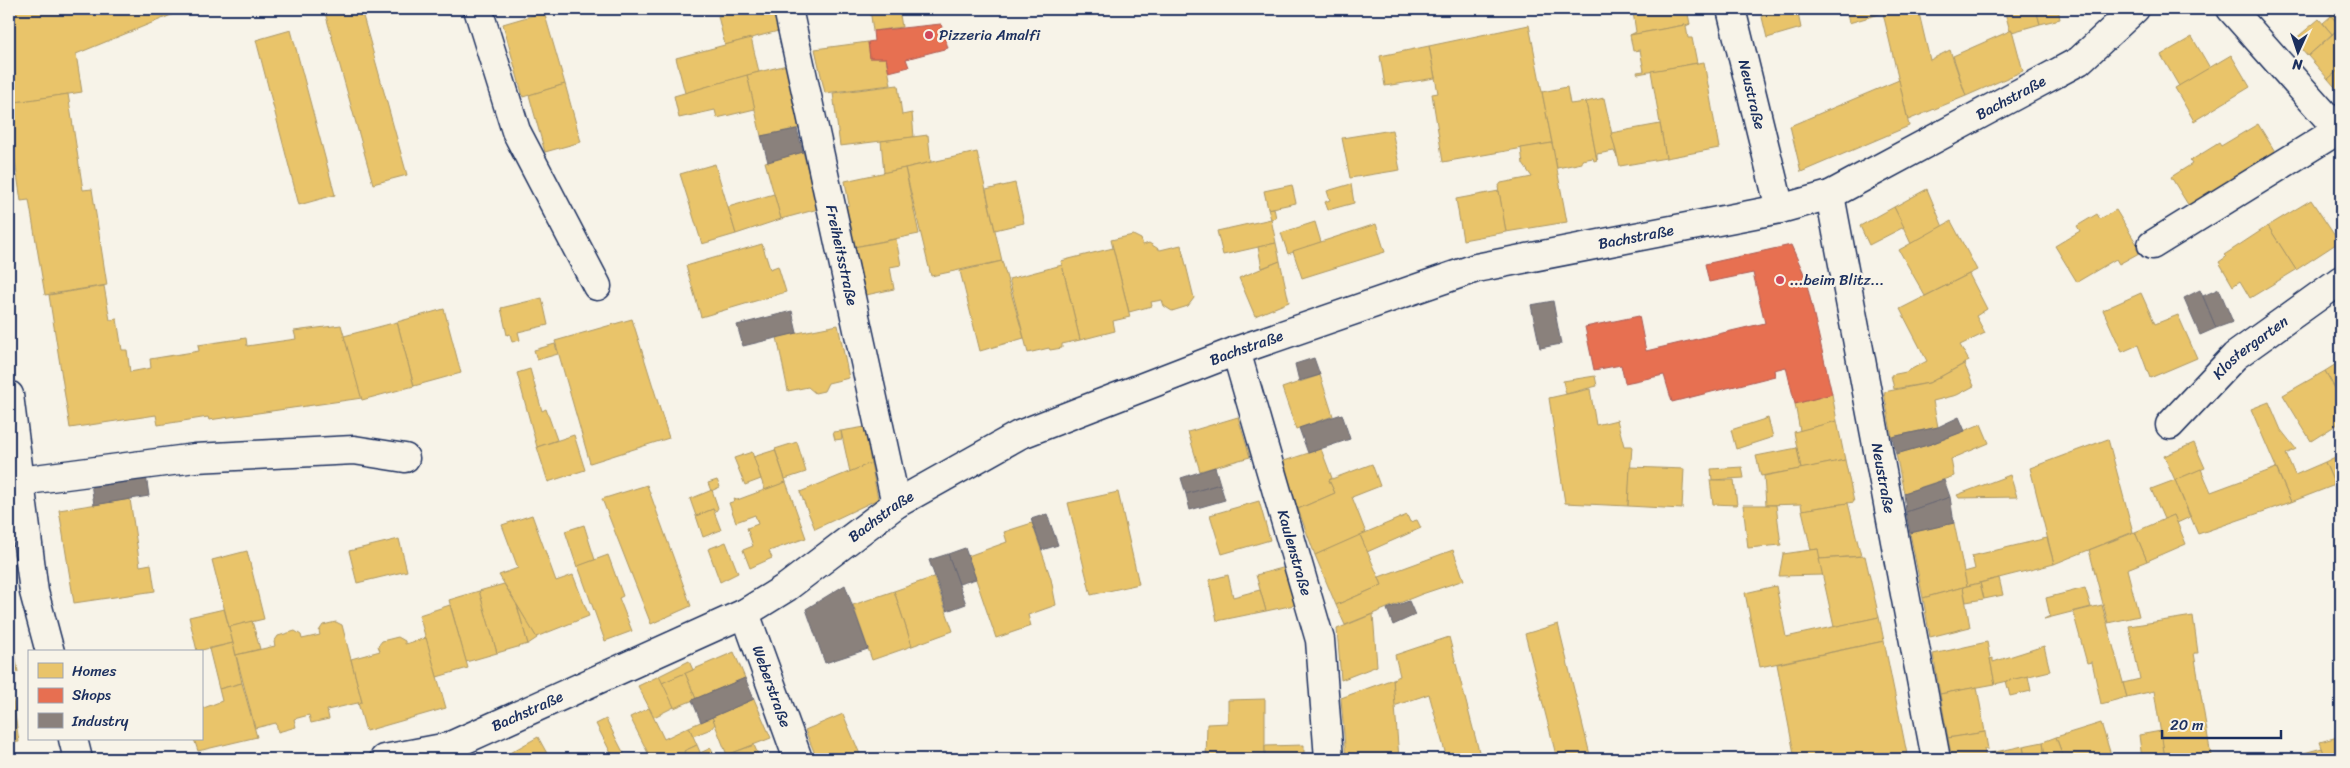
<svg xmlns="http://www.w3.org/2000/svg" width="2350" height="768" font-family="Sriracha,sans-serif">
<style>
.homes{fill:#e9c46a;stroke:#ab9766}
.shops{fill:#e76f51;stroke:#aa5c55}
.industry{fill:#8a817c;stroke:#696873}
.lines{fill:none;stroke-linecap:round;stroke-linejoin:round}
.minor-casing{stroke:#1b2f5e;stroke-width:31}
.major-casing{stroke:#1b2f5e;stroke-width:31}
.minor{stroke:#f7f3e8;stroke-width:28}
.major{stroke:#f7f3e8;stroke-width:28}
.poi-dot{fill:#d1495b;stroke:#f7f3e8;stroke-width:2}
.labels{text-anchor:middle;dominant-baseline:central;stroke-width:5;stroke-linejoin:round;paint-order:stroke}
.poi-label{font-size:15px;fill:#1b2f5e;stroke:#f7f3e8;text-anchor:start}
.street-label{font-size:15px;fill:#1b2f5e;stroke:#f7f3e8}
</style>
<rect width="100%" height="100%" fill="#f7f3e8"/>
<filter id="ink" filterUnits="userSpaceOnUse"><feTurbulence type="fractalNoise" baseFrequency=".02" numOctaves="2"/><feDisplacementMap in="SourceGraphic" scale="10" xChannelSelector="R" yChannelSelector="G"/><feConvolveMatrix kernelMatrix="1 2 1 2 8 2 1 2 1" color-interpolation-filters="sRGB"/></filter>
<g filter="url(#ink)">
<g class="homes">
<polygon points="9,9 186,9 76,54 82,92 17,102 9,37"/>
<polygon points="324,9 361,9 407,175 373,184"/>
<polygon points="736,9 777,9 782,30 725,45 718,16 737,12"/>
<polygon points="870,9 899,9 902,27 873,31"/>
<polygon points="1626,9 1687,9 1690,24 1630,35 1636,32 1633,12 1627,13"/>
<polygon points="1760,9 1797,9 1801,28 1767,38"/>
<polygon points="1846,9 1882,9 1883,13 1849,23"/>
<polygon points="1882,9 1918,9 1930,60 1950,50 1966,96 1908,120"/>
<polygon points="2004,9 2036,9 2040,24 2012,32 2010,31"/>
<polygon points="2036,9 2058,9 2060,19 2040,24"/>
<polygon points="2325,9 2341,9 2341,27"/>
<polygon points="544,12 565,84 523,97 503,24"/>
<polygon points="2331,16 2341,27 2332,34 2323,23"/>
<polygon points="2319,19 2332,34 2308,56 2294,40"/>
<polygon points="1690,24 1686,26 1688,38 1692,38 1697,63 1638,74 1637,72 1644,71 1640,50 1633,51 1630,35"/>
<polygon points="1529,25 1552,143 1443,162 1432,94 1438,93 1429,46"/>
<polygon points="2341,27 2341,68 2328,79 2308,56"/>
<polygon points="291,30 335,195 299,205 256,40"/>
<polygon points="2012,30 2023,71 1966,96 1953,56"/>
<polygon points="2192,37 2210,68 2179,86 2161,55"/>
<polygon points="751,38 759,72 685,93 676,58"/>
<polygon points="868,42 870,58 886,58 891,85 825,93 815,49"/>
<polygon points="1429,46 1435,78 1385,86 1380,56"/>
<polygon points="2231,55 2250,87 2194,121 2175,88"/>
<polygon points="1704,62 1719,148 1666,158 1651,71"/>
<polygon points="791,64 804,127 761,136 747,75"/>
<polygon points="2341,68 2341,94 2328,79"/>
<polygon points="747,75 755,109 717,118 715,110 679,118 674,96"/>
<polygon points="1899,80 1909,126 1801,172 1790,126"/>
<polygon points="565,84 581,142 545,152 529,95"/>
<polygon points="898,85 902,115 912,113 914,137 840,146 833,93"/>
<polygon points="1567,87 1570,104 1586,102 1597,160 1594,161 1593,158 1582,160 1582,163 1557,168 1542,92"/>
<polygon points="68,94 83,190 92,189 107,285 45,295 29,200 21,201 9,121 9,103"/>
<polygon points="1604,98 1617,157 1614,151 1597,154 1597,160 1586,102"/>
<polygon points="1660,124 1666,158 1620,166 1611,133"/>
<polygon points="2258,124 2279,158 2192,211 2171,177 2192,164 2190,161 2219,143 2221,146"/>
<polygon points="1392,130 1400,170 1350,178 1342,138"/>
<polygon points="928,135 931,162 884,173 881,141"/>
<polygon points="1552,143 1567,222 1506,232 1498,187 1501,183 1532,177 1523,164 1521,148"/>
<polygon points="803,152 818,209 781,219 765,162"/>
<polygon points="977,152 1002,261 931,276 905,168"/>
<polygon points="715,164 736,234 702,244 680,174"/>
<polygon points="905,168 919,234 854,247 846,206 849,205 845,181"/>
<polygon points="1015,183 1024,223 995,230 986,190"/>
<polygon points="1351,184 1354,203 1328,210 1325,202 1330,200 1327,191"/>
<polygon points="1292,185 1296,203 1268,209 1264,191"/>
<polygon points="1927,189 1943,227 1911,244 1894,207"/>
<polygon points="1499,191 1506,232 1463,240 1456,199"/>
<polygon points="774,194 781,219 736,234 728,207"/>
<polygon points="2311,200 2339,242 2296,270 2268,226"/>
<polygon points="1894,207 1904,227 1869,245 1860,226"/>
<polygon points="1274,208 1276,218 1271,219 1268,209"/>
<polygon points="2116,210 2138,246 2136,248 2139,253 2119,264 2116,259 2077,282 2055,246 2080,231 2077,226 2097,214 2100,219"/>
<polygon points="1271,219 1276,243 1223,255 1217,231"/>
<polygon points="1951,221 1977,270 1925,296 1899,250"/>
<polygon points="1315,222 1321,242 1288,254 1281,233"/>
<polygon points="1376,224 1385,252 1302,278 1293,251"/>
<polygon points="2268,226 2296,270 2250,298 2240,281 2233,286 2219,262 2226,257 2224,255"/>
<polygon points="1133,235 1141,239 1143,245 1149,243 1160,250 1181,245 1194,298 1188,306 1172,311 1164,306 1162,300 1151,302 1152,306 1129,312 1111,240"/>
<polygon points="896,239 901,265 890,267 894,289 866,295 854,247"/>
<polygon points="1276,243 1280,261 1262,268 1258,247"/>
<polygon points="762,244 770,269 778,266 786,292 701,317 686,266"/>
<polygon points="1113,248 1130,317 1113,321 1115,331 1080,340 1061,261"/>
<polygon points="1002,261 1024,338 980,351 960,271"/>
<polygon points="1280,261 1289,302 1255,316 1239,278"/>
<polygon points="1062,265 1080,340 1062,344 1062,348 1050,350 1049,348 1028,353 1009,279"/>
<polygon points="1969,274 1987,309 1976,316 1985,333 1960,345 1969,361 1929,383 1894,389 1891,375 1906,372 1927,361 1900,309"/>
<polygon points="104,286 110,320 117,319 122,350 127,350 130,372 151,368 150,359 199,351 198,345 246,338 247,346 296,339 294,331 341,325 362,398 209,420 208,417 158,425 156,415 70,428 49,295"/>
<polygon points="2141,293 2155,324 2178,315 2197,358 2150,378 2138,345 2122,352 2103,310"/>
<polygon points="542,298 548,325 518,332 520,340 512,342 510,334 507,335 501,308"/>
<polygon points="444,309 461,373 414,386 397,322"/>
<polygon points="632,319 669,438 590,463 555,341"/>
<polygon points="397,322 414,386 362,400 344,336"/>
<polygon points="838,325 849,378 828,383 824,391 815,393 808,387 788,391 777,337"/>
<polygon points="555,344 558,354 537,360 534,350"/>
<polygon points="2341,361 2341,399 2325,371"/>
<polygon points="1964,364 1974,386 1957,395 1933,401 1938,427 1892,437 1884,392 1929,383"/>
<polygon points="530,369 542,411 546,409 557,440 537,447 517,373"/>
<polygon points="2325,371 2341,399 2341,422 2311,441 2283,395"/>
<polygon points="1320,375 1333,416 1296,429 1282,388"/>
<polygon points="1595,376 1597,386 1566,394 1563,381"/>
<polygon points="1590,389 1596,425 1617,420 1624,446 1632,446 1628,506 1565,503 1549,398"/>
<polygon points="1832,394 1837,421 1800,431 1795,404"/>
<polygon points="2269,402 2281,430 2296,449 2286,454 2295,475 2325,462 2335,485 2291,502 2251,409"/>
<polygon points="1238,417 1250,457 1200,471 1188,432"/>
<polygon points="1768,418 1773,437 1736,449 1731,430"/>
<polygon points="1837,421 1845,460 1801,469 1794,432"/>
<polygon points="1981,424 1989,443 1951,459 1954,476 1904,493 1896,454 1931,444"/>
<polygon points="865,427 871,463 850,472 841,431"/>
<polygon points="841,431 842,439 835,440 833,432"/>
<polygon points="574,435 585,470 548,482 537,447"/>
<polygon points="2108,439 2133,532 2054,564 2030,468"/>
<polygon points="797,442 806,472 785,479 775,449"/>
<polygon points="2194,443 2205,468 2175,480 2164,456"/>
<polygon points="1797,448 1801,469 1761,476 1756,456"/>
<polygon points="1321,449 1332,478 1329,480 1335,493 1298,509 1281,462"/>
<polygon points="775,450 786,482 765,490 753,457"/>
<polygon points="752,452 761,479 745,485 734,458"/>
<polygon points="2341,454 2341,482 2335,485 2325,462"/>
<polygon points="1845,460 1854,502 1802,510 1801,504 1766,505 1764,476"/>
<polygon points="871,463 878,499 815,529 800,492"/>
<polygon points="1372,464 1380,486 1352,497 1366,533 1315,555 1298,509 1335,493 1329,480"/>
<polygon points="1630,467 1684,469 1682,509 1628,506"/>
<polygon points="1742,467 1744,478 1712,480 1711,469"/>
<polygon points="2276,468 2291,502 2198,534 2175,480 2201,469 2211,492"/>
<polygon points="2010,475 2017,497 1959,498 1957,495"/>
<polygon points="717,480 720,487 711,491 708,483"/>
<polygon points="1710,480 1734,480 1737,505 1713,504"/>
<polygon points="2175,480 2190,517 2177,523 2174,515 2164,519 2151,489"/>
<polygon points="786,482 806,538 769,551 772,558 750,568 743,550 753,546 747,528 758,524 755,515 736,522 729,503 735,501 734,499 737,500"/>
<polygon points="647,485 691,606 651,624 602,499"/>
<polygon points="712,490 718,508 716,511 713,509 696,516 690,499"/>
<polygon points="1118,492 1139,584 1091,595 1068,503"/>
<polygon points="130,499 140,566 151,564 155,591 74,603 59,510"/>
<polygon points="1259,501 1270,540 1222,554 1210,515"/>
<polygon points="1848,503 1861,556 1819,559 1818,549 1811,550 1802,510"/>
<polygon points="1743,505 1776,505 1781,545 1748,548"/>
<polygon points="713,509 721,530 703,537 696,516"/>
<polygon points="532,515 556,581 573,575 589,616 536,637 499,575 518,568 502,525"/>
<polygon points="1407,515 1410,522 1417,520 1421,528 1367,552 1360,535"/>
<polygon points="2174,515 2186,544 2147,561 2135,532"/>
<polygon points="1032,523 1051,579 1056,605 1028,615 1031,626 996,638 968,556 1007,542 1004,532"/>
<polygon points="1954,523 1967,586 1923,598 1910,533"/>
<polygon points="584,525 595,560 577,567 565,531"/>
<polygon points="2135,532 2147,561 2127,569 2139,616 2108,623 2089,550"/>
<polygon points="1360,535 1382,585 1336,605 1315,555"/>
<polygon points="2047,538 2054,564 1967,586 1964,572 1975,569 1972,556"/>
<polygon points="399,539 407,571 357,583 349,551"/>
<polygon points="726,542 738,573 720,582 708,549"/>
<polygon points="1818,549 1823,575 1779,576 1783,554"/>
<polygon points="1453,550 1464,580 1422,594 1345,625 1336,605 1382,585 1379,577"/>
<polygon points="247,551 264,619 229,627 212,560"/>
<polygon points="608,555 623,596 619,598 632,631 605,641 578,566"/>
<polygon points="1865,556 1879,617 1834,627 1819,559"/>
<polygon points="1290,566 1299,604 1266,611 1256,575"/>
<polygon points="1228,575 1233,597 1260,590 1266,611 1217,621 1209,580"/>
<polygon points="934,577 953,631 912,646 894,591"/>
<polygon points="1999,578 2003,595 1984,599 1980,583"/>
<polygon points="1980,583 1984,599 1966,602 1963,587"/>
<polygon points="504,584 517,605 528,644 497,653 479,591"/>
<polygon points="1776,586 1786,637 1879,617 1884,641 1760,667 1745,593"/>
<polygon points="1963,587 1970,627 1930,637 1923,598"/>
<polygon points="2085,588 2091,607 2044,619 2050,616 2046,598"/>
<polygon points="479,591 497,653 466,662 449,600"/>
<polygon points="894,591 912,646 872,660 853,605"/>
<polygon points="450,605 468,668 437,677 419,615"/>
<polygon points="517,605 537,638 528,644"/>
<polygon points="2102,605 2127,697 2101,704 2092,662 2087,663 2073,612"/>
<polygon points="224,609 233,643 197,651 189,617"/>
<polygon points="9,614 18,672 9,673"/>
<polygon points="1373,614 1377,666 1341,680 1337,629"/>
<polygon points="2193,616 2198,653 2194,653 2211,756 2190,759 2165,759 2154,691 2127,697 2123,683 2140,679 2129,626"/>
<polygon points="252,621 260,649 236,655 229,627"/>
<polygon points="336,622 342,625 362,702 327,710 329,719 311,723 309,715 294,719 296,727 278,732 276,723 255,728 236,655 275,646 274,642 278,636 295,631 301,635 302,639 320,635 319,631 323,625"/>
<polygon points="1558,624 1591,759 1557,759 1525,634"/>
<polygon points="398,637 405,641 405,644 426,638 446,708 366,731 358,703 362,702 351,659 380,651 378,646 382,641"/>
<polygon points="1449,637 1481,759 1447,759 1429,694 1394,706 1393,679 1400,676 1395,655"/>
<polygon points="1884,641 1908,759 1795,759 1777,664"/>
<polygon points="1987,642 1995,684 1940,694 1933,654"/>
<polygon points="233,643 242,683 219,689 209,649"/>
<polygon points="2044,646 2050,671 1995,684 1990,659 1993,658 1993,662"/>
<polygon points="734,652 745,678 696,699 685,673"/>
<polygon points="689,661 693,670 662,683 659,676"/>
<polygon points="9,673 19,742 9,743"/>
<polygon points="685,673 696,699 674,708 662,683"/>
<polygon points="659,676 674,707 654,717 638,686"/>
<polygon points="2028,676 2031,691 2010,696 2006,681"/>
<polygon points="1393,679 1399,759 1346,759 1341,698"/>
<polygon points="242,683 257,737 198,751 194,739 201,739 201,709 222,701 219,689"/>
<polygon points="1977,687 1985,732 1948,738 1940,694"/>
<polygon points="754,699 771,738 727,755 712,717"/>
<polygon points="1265,699 1265,759 1206,759 1207,724 1228,723 1228,700"/>
<polygon points="649,708 664,739 689,727 697,745 684,751 687,759 677,759 675,755 666,759 651,759 630,717"/>
<polygon points="843,714 862,759 817,759 805,730"/>
<polygon points="712,717 715,724 711,729 693,736 689,727"/>
<polygon points="606,719 624,754 614,759 596,724"/>
<polygon points="2101,723 2111,755 2094,759 2064,759 2056,737"/>
<polygon points="2161,731 2165,759 2142,759 2139,735"/>
<polygon points="1985,732 1988,749 1984,749 1986,759 1952,759 1948,738"/>
<polygon points="2341,736 2341,759 2326,759 2320,742"/>
<polygon points="538,737 550,759 509,759 506,755"/>
<polygon points="2056,737 2064,759 2045,759 2043,742"/>
<polygon points="2043,742 2045,759 2025,759 2023,746"/>
<polygon points="697,745 703,759 687,759 684,751"/>
<polygon points="754,745 760,759 721,759 727,755"/>
<polygon points="1304,745 1304,759 1265,759 1265,746"/>
<polygon points="2023,746 2025,759 1991,759 1991,753"/>
<polygon points="711,748 716,759 703,759 700,753"/>
<polygon points="2322,748 2326,759 2286,758"/>
<polygon points="624,754 626,759 614,759"/>
</g>
<g class="shops">
<polygon points="941,24 948,48 906,59 909,67 889,72 886,58 870,58 868,42 874,41 873,31"/>
<polygon points="1791,245 1805,276 1832,394 1795,404 1786,367 1774,370 1775,376 1672,402 1664,375 1625,383 1621,365 1594,370 1585,327 1639,316 1646,351 1765,323 1753,273 1709,282 1705,264"/>
</g>
<g class="industry">
<polygon points="797,129 803,152 768,162 761,136"/>
<polygon points="2219,289 2233,322 2216,328 2203,296"/>
<polygon points="2200,290 2216,328 2200,335 2184,298"/>
<polygon points="1553,301 1561,344 1540,348 1531,305"/>
<polygon points="792,311 797,333 743,346 737,325"/>
<polygon points="1314,358 1320,375 1299,381 1295,364"/>
<polygon points="1342,414 1350,439 1308,453 1299,428"/>
<polygon points="1959,417 1965,431 1931,444 1896,454 1892,437 1938,427"/>
<polygon points="1215,467 1220,484 1186,494 1181,478"/>
<polygon points="146,475 149,496 94,505 91,483"/>
<polygon points="1944,480 1950,497 1906,512 1904,493"/>
<polygon points="1220,484 1225,500 1190,510 1186,494"/>
<polygon points="1950,497 1954,523 1910,533 1906,512"/>
<polygon points="1047,514 1058,545 1042,550 1031,519"/>
<polygon points="965,548 976,579 959,584 948,554"/>
<polygon points="948,554 966,604 947,611 929,560"/>
<polygon points="845,585 868,649 825,663 806,609"/>
<polygon points="1409,601 1415,615 1393,625 1387,609"/>
<polygon points="745,678 754,699 701,722 692,700"/>
</g>
<g class="lines">
<g class="minor-casing">
<g id="minor">
<polyline points="478,9 516,131 597,286"/>
<path id="s1" d="M788,9l108,495"/>
<path id="s2" d="M1731,9l49,200"/>
<polyline points="2231,9 2341,133"/>
<path id="s3" d="M1830,195l106,564"/>
<polyline points="2152,245 2338,130"/>
<path id="s4" d="M1236,351l84,289 9,119"/>
<path id="s5" d="M2170,425l65,-69 106,-76"/>
<polyline points="20,481 195,458 354,450 405,458"/>
<path id="s6" d="M745,613l53,146"/>
<path id="s7" d="M384,759l64,-12 297,-134 42,-26 109,-83 123,-69 217,-84 240,-83 304,-59 50,-14 249,-134 56,-52"/>
</g>
</g>
<g class="major-casing">
<g id="major">
<polyline points="9,395 34,592 50,652"/>
<polyline points="73,739 78,759"/>
</g>
</g>
<use href="#minor" class="minor"/>
<use href="#major" class="major"/>
</g>
</g>
<g class="poi-dot">
<circle cx="929" cy="35" r="5"/>
<circle cx="1780" cy="280" r="5"/>
</g>
<g class="labels">
<g class="poi-label">
<text x="939" y="35">Pizzeria Amalfi</text>
<text x="1790" y="280">...beim Blitz...</text>
</g>
<g class="street-label">
<text stroke="none"><textPath href="#s2" startOffset="88">Neustraße</textPath></text>
<text stroke="none"><textPath href="#s7" startOffset="1772">Bachstraße</textPath></text>
<text stroke="none"><textPath href="#s7" startOffset="1368">Bachstraße</textPath></text>
<text stroke="none"><textPath href="#s1" startOffset="252">Freiheitsstraße</textPath></text>
<text stroke="none"><textPath href="#s7" startOffset="962">Bachstraße</textPath></text>
<text stroke="none"><textPath href="#s5" startOffset="112">Klostergarten</textPath></text>
<text stroke="none"><textPath href="#s3" startOffset="288">Neustraße</textPath></text>
<text stroke="none"><textPath href="#s7" startOffset="558">Bachstraße</textPath></text>
<text stroke="none"><textPath href="#s4" startOffset="210">Kaulenstraße</textPath></text>
<text stroke="none"><textPath href="#s6" startOffset="78">Weberstraße</textPath></text>
<text stroke="none"><textPath href="#s7" startOffset="152">Bachstraße</textPath></text>
</g>
</g>
<rect width="2350" height="768" fill="none" stroke="#f7f3e8" stroke-width="30"/>
<rect x="15" y="15" width="2320" height="738" fill="none" stroke="#1b2f5e" stroke-width="2" filter="url(#ink)"/>
<rect x="28" y="650" width="175" height="90" fill="#f7f3e8" stroke="#9fa5b1"/>
<rect x="38" y="663" width="25" height="15" fill="#e9c46a" stroke="#9fa5b1"/>
<text x="72" y="676" font-size="15" fill="#1b2f5e">Homes</text>
<rect x="38" y="688" width="25" height="15" fill="#e76f51" stroke="#9fa5b1"/>
<text x="72" y="700" font-size="15" fill="#1b2f5e">Shops</text>
<rect x="38" y="713" width="25" height="15" fill="#8a817c" stroke="#9fa5b1"/>
<text x="72" y="726" font-size="15" fill="#1b2f5e">Industry</text>
<g transform="translate(2298 52) rotate(183)" stroke="#f7f3e8" stroke-width="4" paint-order="stroke">
<path d="M0-4L9 19L0 12L-9 19Z" fill="#1b2f5e"/>
<text y="-8" font-size="14" font-weight="bold" text-anchor="middle" fill="#1b2f5e">N</text>
</g>
<path d="M2162 730v8h119v-8" fill="none" stroke="#1b2f5e" stroke-width="2.5"/>
<text x="2170" y="730" font-size="15" fill="#1b2f5e" stroke="#f7f3e8" stroke-width="4" paint-order="stroke">20 m</text>
</svg>
